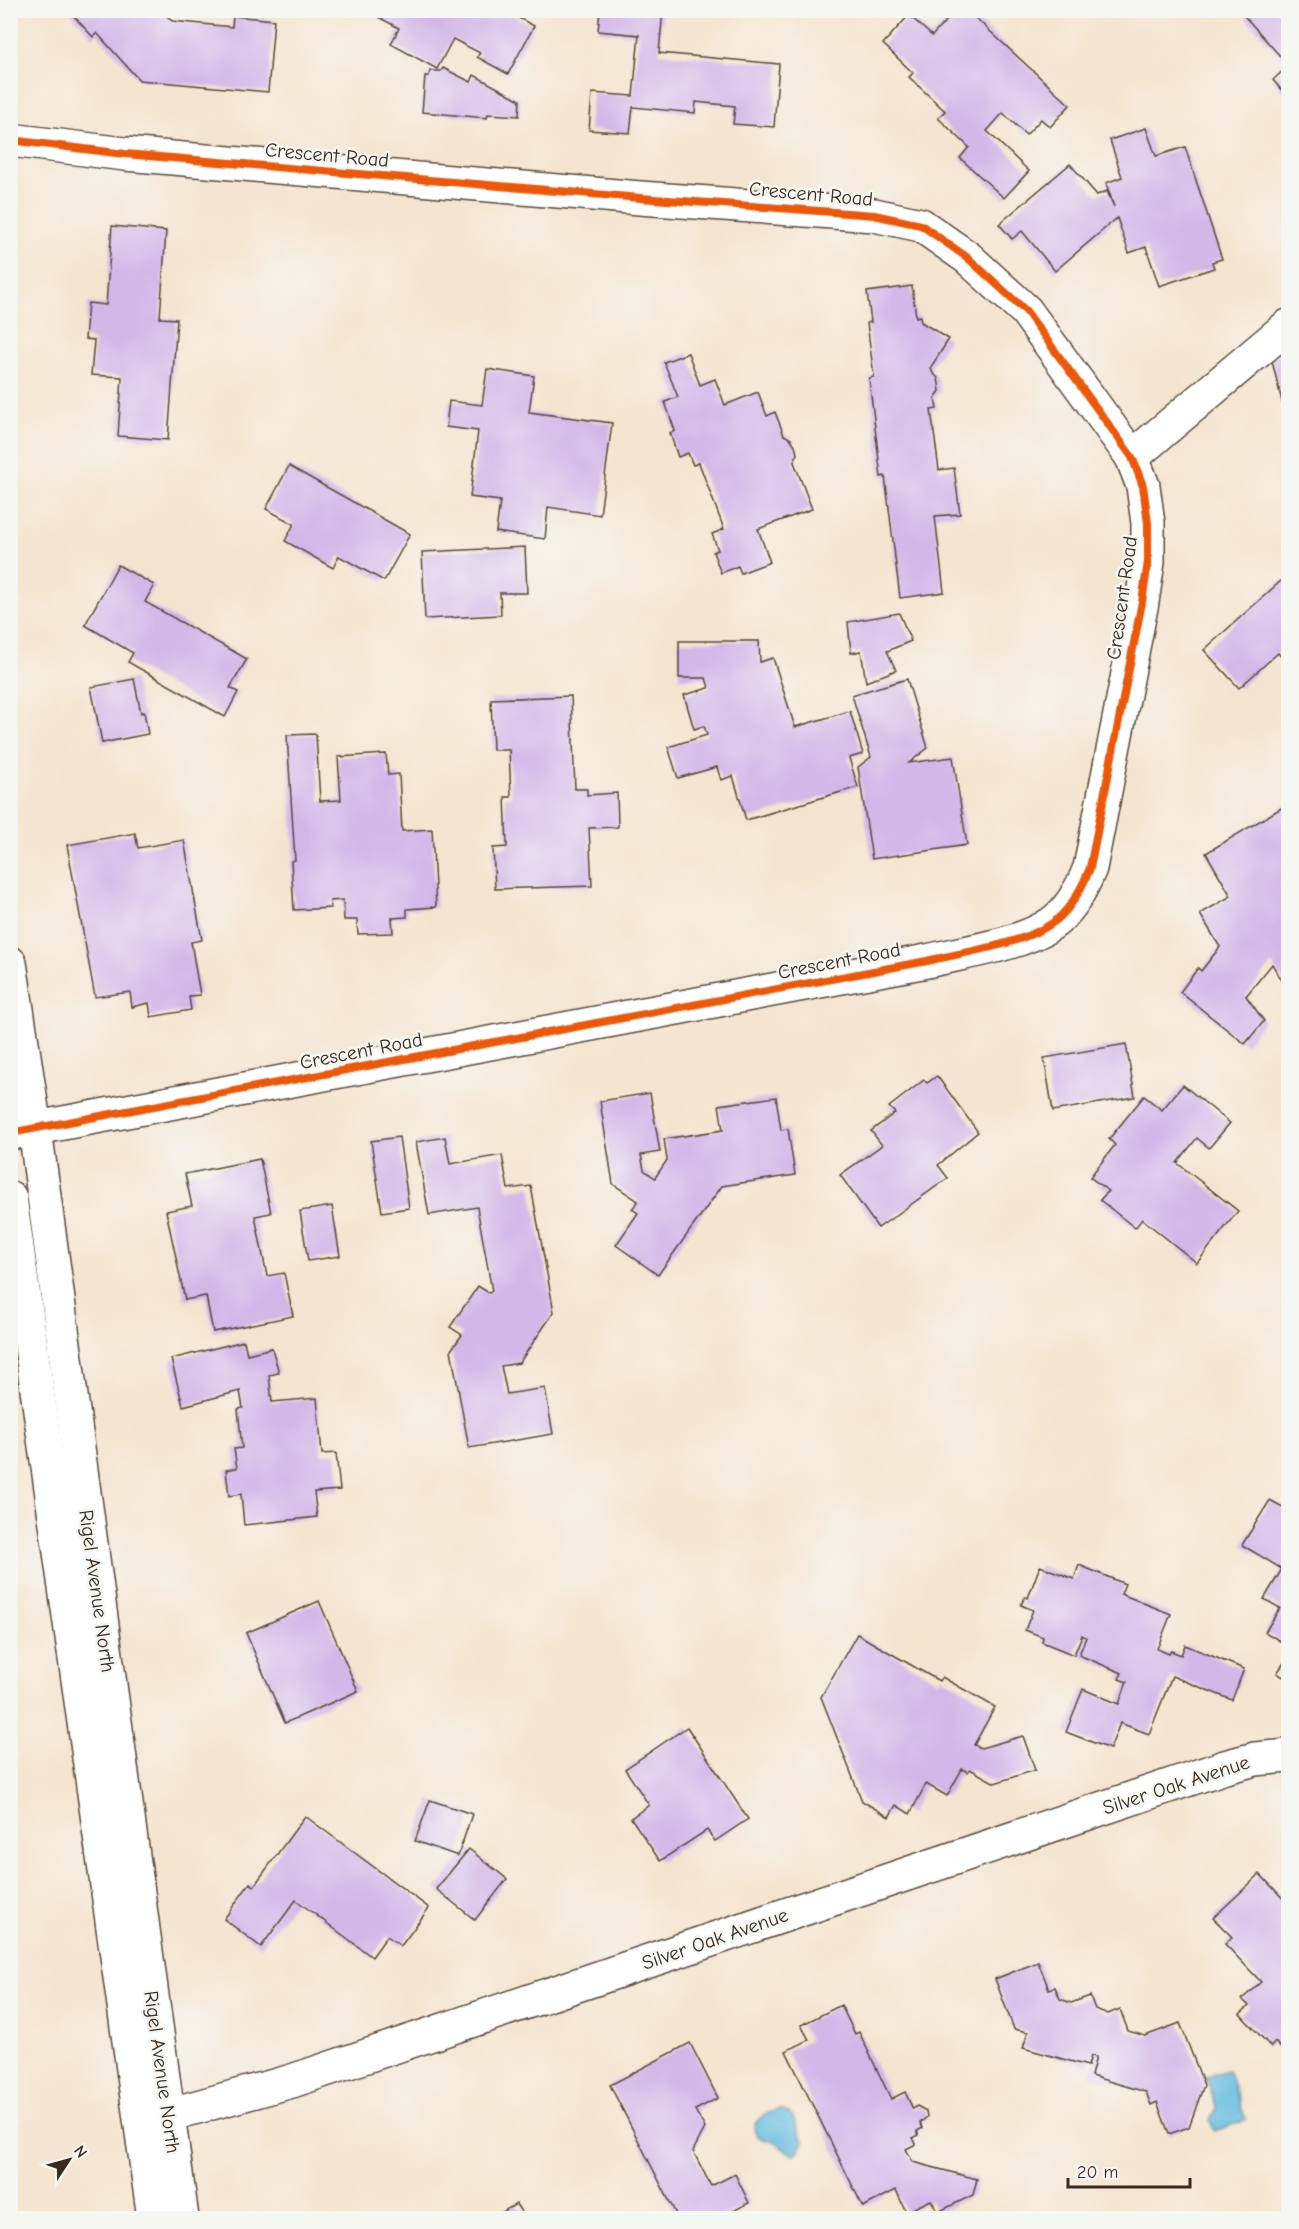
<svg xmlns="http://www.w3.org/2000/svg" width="1299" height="2229" font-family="'Comic Neue',sans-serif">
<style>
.water{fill:#62badf;stroke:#4e727e;stroke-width:1.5}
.building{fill:#d2b7e9}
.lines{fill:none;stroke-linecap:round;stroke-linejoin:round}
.street-casing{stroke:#574639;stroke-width:36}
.secondary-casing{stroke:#574639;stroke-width:36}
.street{stroke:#fff;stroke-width:33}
.secondary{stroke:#fff;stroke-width:33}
.cycleway-casing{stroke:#f6f6f2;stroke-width:11}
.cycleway{stroke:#e8590c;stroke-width:8}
.labels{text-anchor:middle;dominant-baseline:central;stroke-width:5;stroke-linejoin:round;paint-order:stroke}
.street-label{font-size:20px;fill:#3b2a1e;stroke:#f6f6f2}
</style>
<rect width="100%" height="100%" fill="#f6f6f2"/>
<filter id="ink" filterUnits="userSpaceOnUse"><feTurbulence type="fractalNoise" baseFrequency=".0167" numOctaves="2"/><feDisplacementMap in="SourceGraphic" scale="12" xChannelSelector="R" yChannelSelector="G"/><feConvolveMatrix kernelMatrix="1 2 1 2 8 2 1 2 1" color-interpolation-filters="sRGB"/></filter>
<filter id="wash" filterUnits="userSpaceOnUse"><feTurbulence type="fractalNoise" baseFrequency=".008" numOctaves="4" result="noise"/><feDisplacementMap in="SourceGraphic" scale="24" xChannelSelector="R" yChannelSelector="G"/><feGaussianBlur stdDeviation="1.35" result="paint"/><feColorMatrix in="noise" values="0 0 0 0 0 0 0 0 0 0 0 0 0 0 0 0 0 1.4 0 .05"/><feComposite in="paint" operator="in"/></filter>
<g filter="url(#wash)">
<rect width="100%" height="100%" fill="#f5e4cf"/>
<g class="water">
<polygon points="1228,2070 1246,2120 1214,2131 1210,2119 1217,2109 1206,2077"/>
<path d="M781,2109l11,6 12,28 -6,9 -4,2c-10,-2 -12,-8 -20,-12 -6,-3 -13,-1 -17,-7 -11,-14 13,-24 24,-26z"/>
</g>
<g id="blocks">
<g class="building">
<polygon points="74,10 162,10 172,21 232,27 233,16 274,20 268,92 139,80 97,33 93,37 71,13"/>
<polygon points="365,10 504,10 534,26 508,74 477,57 480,53 453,39 437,69 391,44 399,28"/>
<polygon points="600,10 663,10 659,53 779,64 774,127 733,124 735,106 696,102 695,113 633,107 630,133 589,130 592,93 633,96 639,35 598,31"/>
<polygon points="956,10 967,10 1070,105 1050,127 1041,119 1026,135 1003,113 987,131 1029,171 1004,198 960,158 969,147 938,118 945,111 909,77 913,73 883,44 909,15 932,36"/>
<polygon points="1239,10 1288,10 1288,65"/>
<polygon points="1288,66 1288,98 1273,80"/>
<polygon points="443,68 471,82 474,75 520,100 519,116 488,114 487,118 422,112 425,76 429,76 430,71 441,71"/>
<polygon points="1146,128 1156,156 1185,147 1222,259 1212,262 1214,268 1159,286 1146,247 1129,253 1117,218 1055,271 1022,231 1012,239 999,224 1070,164 1097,195 1107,191 1114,207 1106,183 1122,177 1110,140"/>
<polygon points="112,226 166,231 160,318 177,319 168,440 118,436 122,377 91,375 94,340 85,339 88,303 106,305"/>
<polygon points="912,286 916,317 920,316 921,322 949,339 931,367 932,372 938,378 940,391 935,398 937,409 931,410 939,470 954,468 960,514 935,516 944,592 900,598 885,476 881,477 869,378 874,377 867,323 871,322 867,292"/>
<polygon points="688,353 700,385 715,379 725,405 758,392 767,416 775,412 784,435 791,439 795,445 797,454 794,462 812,509 758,529 770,562 741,573 738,566 721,573 713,552 718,550 712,534 724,529 699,463 693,465 688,453 678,457 670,433 675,431 665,402 678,397 664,362"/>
<polygon points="1288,353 1288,426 1271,357"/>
<polygon points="487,369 534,376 529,412 612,423 600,515 548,507 545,539 496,532 500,501 470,497 478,431 446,427 449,401 482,405"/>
<polygon points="289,466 410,534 384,581 339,556 333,568 285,541 294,524 266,509"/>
<polygon points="525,547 527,593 500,593 501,615 425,619 422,552"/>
<polygon points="118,565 154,585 145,602 247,659 230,688 238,692 225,717 128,662 133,653 85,625"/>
<polygon points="1283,579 1288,586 1288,665 1278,653 1239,688 1204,650"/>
<polygon points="899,613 911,641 887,651 896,670 866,682 861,651 851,653 848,622"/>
<polygon points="679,641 759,641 760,662 773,658 795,727 850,711 863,754 849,758 858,787 746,820 733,776 721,780 717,767 678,778 668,747 707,735 704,726 694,729 684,695 709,688 706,678 679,678"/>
<polygon points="134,679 141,713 144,712 148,734 102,743 91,687"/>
<polygon points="907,679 928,748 909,763 953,757 967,845 872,859 858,767 871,757 852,695"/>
<polygon points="571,696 575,789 587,789 587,795 617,793 618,827 589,828 592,886 495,889 493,848 507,847 505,797 511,797 509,750 493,750 491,699"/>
<polygon points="316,734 320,801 341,800 338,757 386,754 388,775 399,774 402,831 432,829 436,907 407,909 407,917 392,918 393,933 358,934 357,920 344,920 343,900 330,901 331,908 294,910 291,861 295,860 287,735"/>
<polygon points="1288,804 1288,988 1287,989 1272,964 1246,996 1264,1021 1245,1044 1180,992 1198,968 1201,971 1220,947 1200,914 1231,896 1206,853"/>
<polygon points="135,833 138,848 184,840 202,940 191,942 200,995 189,996 191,1010 151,1017 149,1003 132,1007 130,992 95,997 67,845"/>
<polygon points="1126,1044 1135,1097 1053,1111 1044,1058"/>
<polygon points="937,1076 978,1132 938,1165 948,1178 878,1228 840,1175 882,1145 871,1131 895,1113 889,1107 924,1080 927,1083"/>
<polygon points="1183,1085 1230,1123 1209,1148 1197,1138 1177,1163 1238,1211 1197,1263 1142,1219 1135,1228 1100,1200 1108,1191 1090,1177 1115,1145 1109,1139 1144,1096 1162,1110"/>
<polygon points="650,1093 660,1152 641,1155 644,1170 655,1178 667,1160 664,1139 723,1130 719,1105 776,1097 781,1130 788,1129 795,1175 722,1186 658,1275 616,1245 638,1213 632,1209 638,1201 613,1184 600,1101"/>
<polygon points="399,1137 409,1208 382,1212 371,1141"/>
<polygon points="445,1137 450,1164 502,1155 508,1189 531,1186 554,1312 519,1363 501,1366 507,1394 545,1388 553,1434 469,1448 451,1350 462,1335 450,1327 478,1286 489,1293 492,1291 477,1207 429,1215 416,1142"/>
<polygon points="260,1159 271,1213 255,1216 267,1276 284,1273 293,1316 213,1332 206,1296 185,1300 166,1211 192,1206 185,1174"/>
<polygon points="332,1206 340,1256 308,1261 300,1211"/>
<polygon points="244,1341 247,1354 272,1348 279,1373 269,1375 272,1402 317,1398 322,1454 336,1453 340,1490 314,1492 317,1517 244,1525 241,1494 229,1496 226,1470 237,1468 234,1449 242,1448 238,1409 243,1408 240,1391 183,1406 171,1359"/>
<polygon points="1270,1500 1288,1510 1288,1646 1265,1632 1280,1608 1264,1599 1282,1569 1242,1545"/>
<polygon points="1079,1565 1125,1584 1121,1594 1171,1614 1157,1649 1169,1654 1171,1651 1181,1655 1185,1645 1244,1669 1232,1700 1172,1676 1149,1734 1120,1723 1110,1749 1066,1732 1083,1689 1119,1704 1127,1682 1119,1679 1122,1673 1079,1655 1086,1637 1082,1635 1074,1655 1042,1642 1043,1637 1025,1630 1033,1610 1021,1605 1025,1597 1028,1598 1040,1566 1074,1579"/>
<polygon points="319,1601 358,1691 285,1723 246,1633"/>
<polygon points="857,1634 939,1681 942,1677 995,1707 974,1745 981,1748 1023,1736 1035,1770 995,1783 970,1769 968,1772 962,1769 947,1796 926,1784 910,1814 896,1805 889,1817 862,1801 821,1697"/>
<polygon points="1288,1657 1288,1680 1277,1673"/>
<polygon points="687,1727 748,1819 715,1841 707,1830 660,1861 631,1818 649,1805 625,1769"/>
<polygon points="430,1800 472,1814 458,1856 415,1841"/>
<polygon points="305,1816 429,1908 401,1946 387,1936 372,1957 296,1900 261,1947 224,1919 250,1883 254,1886"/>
<polygon points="469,1849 507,1879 475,1920 436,1889"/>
<polygon points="1260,1874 1288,1904 1288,2056 1275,2042 1271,2047 1240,2014 1249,2006 1242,1999 1261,1982 1225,1944 1232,1937 1213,1918"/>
<polygon points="1038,1962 1049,1989 1055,1987 1060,1999 1071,2003 1090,1996 1095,2009 1108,2014 1120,2009 1128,2031 1145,2036 1180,2023 1204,2085 1189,2127 1169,2134 1157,2102 1151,2105 1146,2092 1091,2076 1096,2057 1091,2056 1088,2066 1023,2048 1028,2032 1014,2029 995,1979"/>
<polygon points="841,2005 855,2034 859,2032 891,2099 905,2092 913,2109 917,2106 926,2111 927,2117 920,2123 923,2128 917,2131 919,2135 913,2138 916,2144 906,2149 913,2162 977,2179 973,2195 938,2212 931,2200 906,2212 896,2190 863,2207 786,2051 809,2040 801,2025"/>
<polygon points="690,2043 718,2098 695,2110 705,2128 693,2151 711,2186 735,2174 749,2203 719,2218 678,2218 610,2085"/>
<polygon points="516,2204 525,2218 492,2218"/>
</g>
</g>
</g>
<g filter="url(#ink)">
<use href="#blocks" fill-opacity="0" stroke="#574639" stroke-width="1.5"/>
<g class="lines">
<g class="street-casing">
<g id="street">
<path d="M10,140l115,14 515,44 234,17 47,10 47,33 58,53 106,146 11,29 5,37v39l-6,40 -52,266c-8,20 -21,44 -39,56 -31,21 -87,28 -124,37l-917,172"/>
<polyline points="1132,457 1288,326"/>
<polyline points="142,2118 168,2115 292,2081 1225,1767 1255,1759 1288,1756"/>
</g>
</g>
<g class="secondary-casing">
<g id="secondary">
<polyline points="10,963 35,1129 182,2218"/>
<polyline points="10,1198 154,2218"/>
</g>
</g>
<use href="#street" class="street"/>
<use href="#secondary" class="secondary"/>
<g class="cycleway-casing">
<path id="cycleway" d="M10,140l115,14 515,44 234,17 47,10 47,33 58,53 106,146 11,29 5,37v39l-6,40 -52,266c-8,20 -21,44 -39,56 -31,21 -87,28 -124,37l-917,172"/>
</g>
<use href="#cycleway" class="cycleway"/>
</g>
</g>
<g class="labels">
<g class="street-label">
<text transform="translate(327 155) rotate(5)">Crescent Road</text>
<text transform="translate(811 194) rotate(5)">Crescent Road</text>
<text transform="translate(1122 598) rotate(-82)">Crescent Road</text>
<text transform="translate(839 961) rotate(-11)">Crescent Road</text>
<text transform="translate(361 1051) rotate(-11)">Crescent Road</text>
<text transform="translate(97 1591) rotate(82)">Rigel Avenue North</text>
<text transform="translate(1176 1785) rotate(-18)">Silver Oak Avenue</text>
<text transform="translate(715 1939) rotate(-19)">Silver Oak Avenue</text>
<text transform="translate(162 2072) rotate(82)">Rigel Avenue North</text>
</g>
</g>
<rect width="1299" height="2229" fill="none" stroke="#f6f6f2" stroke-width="36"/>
<g transform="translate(69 2160) rotate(54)" stroke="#f6f6f2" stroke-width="4.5" paint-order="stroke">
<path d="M0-4.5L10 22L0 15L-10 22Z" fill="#3b2a1e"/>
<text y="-9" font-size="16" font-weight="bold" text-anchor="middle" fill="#3b2a1e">N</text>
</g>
<path d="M1068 2178v9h122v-9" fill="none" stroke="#3b2a1e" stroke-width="3"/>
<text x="1077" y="2178" font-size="18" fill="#3b2a1e" stroke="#f6f6f2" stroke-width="4.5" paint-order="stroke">20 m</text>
</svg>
